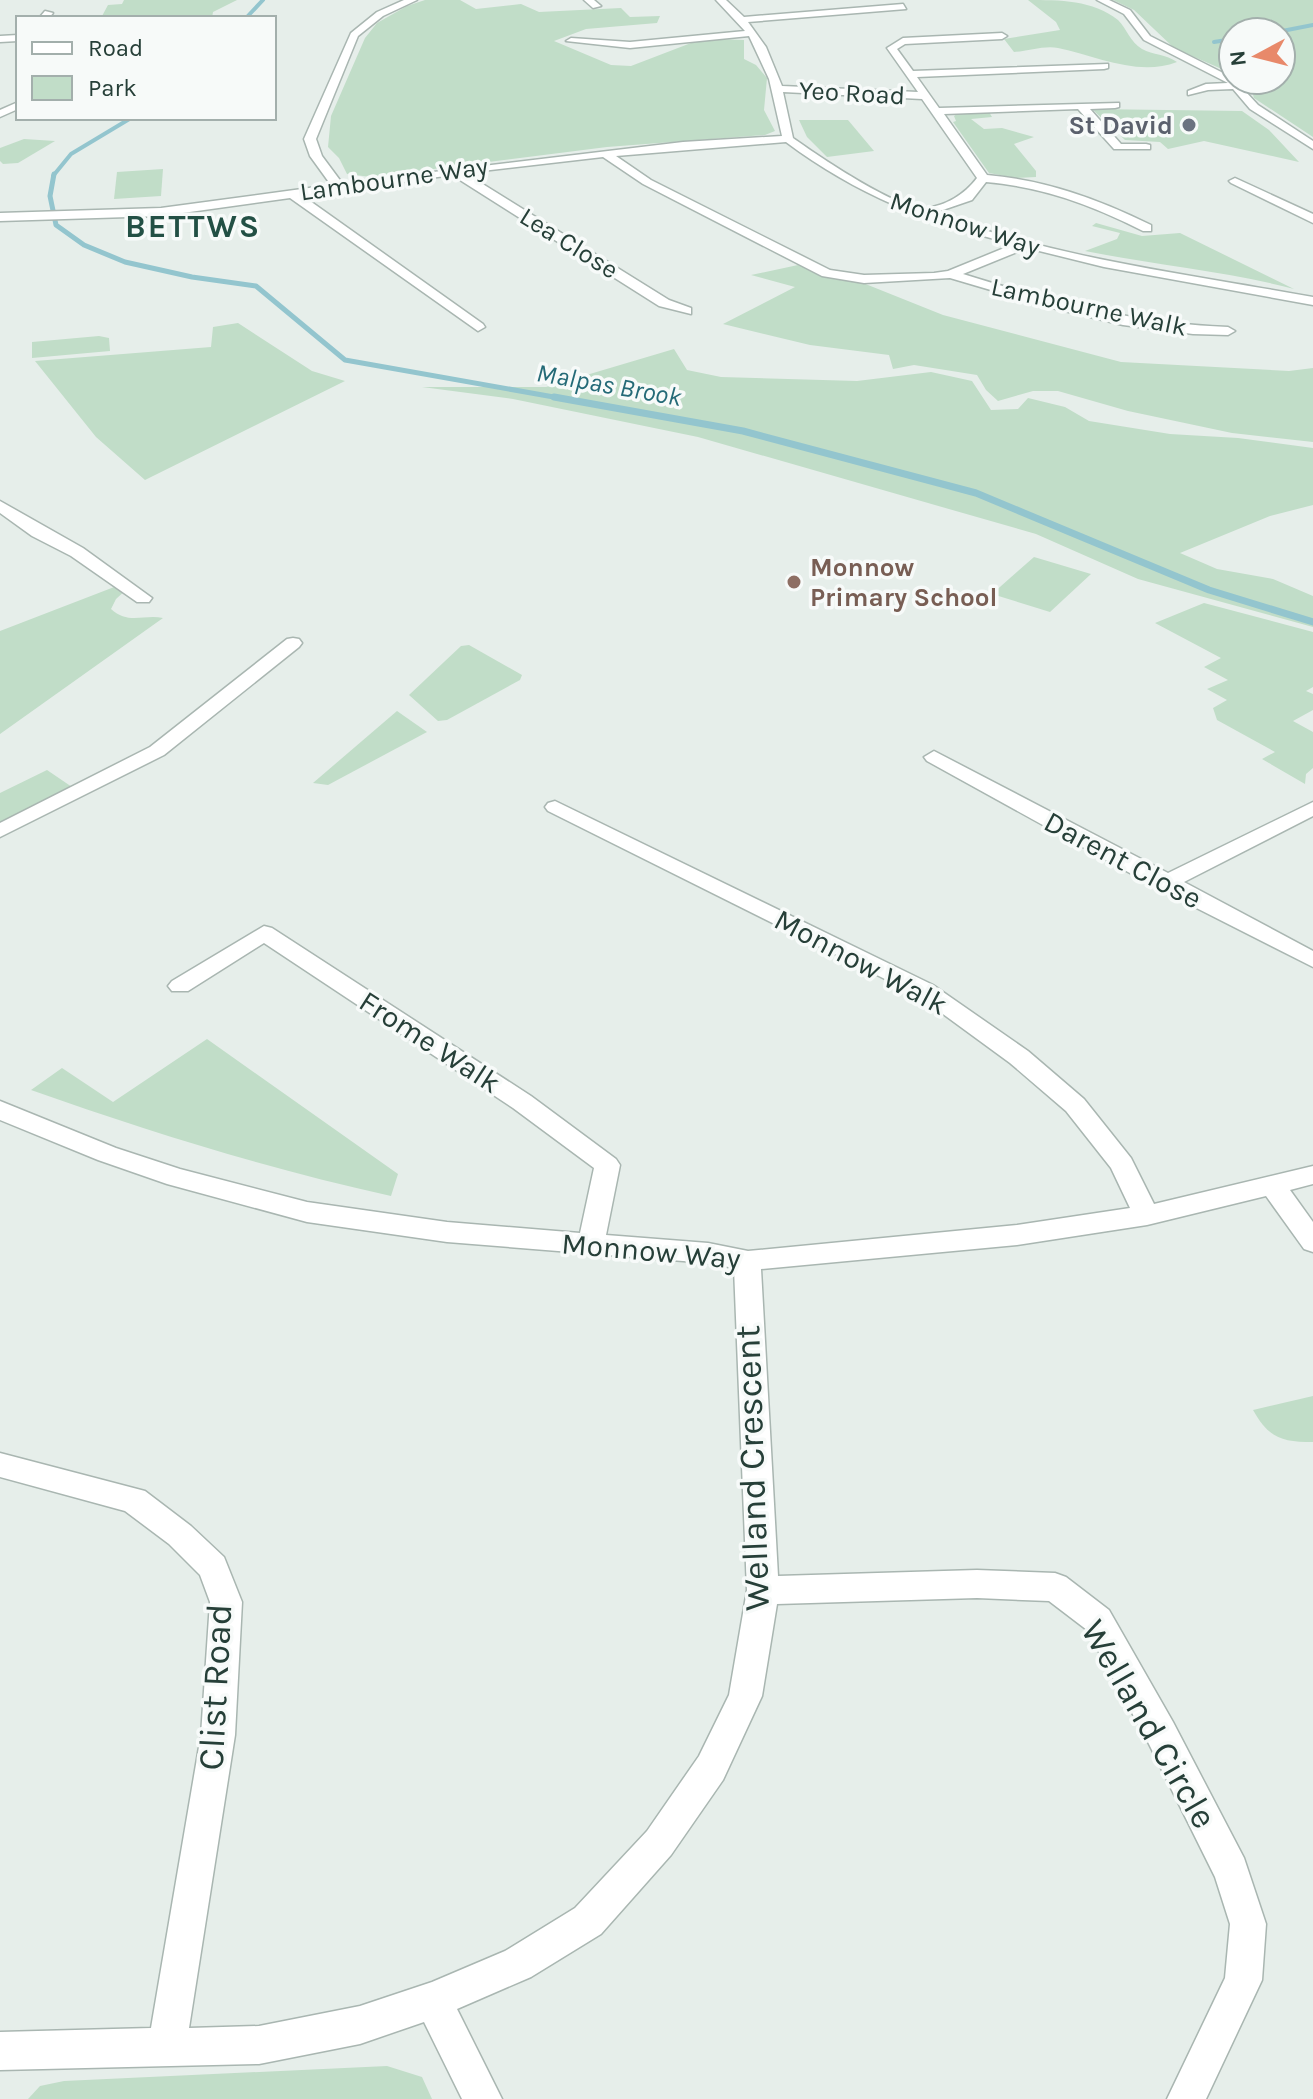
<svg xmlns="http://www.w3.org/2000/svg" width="1313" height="2099" font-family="Karla,sans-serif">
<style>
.green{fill:#c1ddc8}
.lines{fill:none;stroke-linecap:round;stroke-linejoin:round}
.stream-far2{stroke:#93c5ce;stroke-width:4}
.stream-far1{stroke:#93c5ce;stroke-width:5}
.stream{stroke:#93c5ce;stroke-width:7}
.minor-casing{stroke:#a9b6b1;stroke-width:3}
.minor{fill:#fff;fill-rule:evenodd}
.worship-dot{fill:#6b7280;stroke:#f7faf9;stroke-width:3}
.education-dot{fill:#8d6e63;stroke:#f7faf9;stroke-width:3}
.labels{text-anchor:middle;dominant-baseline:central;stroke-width:7;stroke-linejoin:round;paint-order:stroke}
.far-street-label{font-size:26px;fill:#263f38;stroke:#f7faf9}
.far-worship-label{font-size:26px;font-weight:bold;fill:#5b616d;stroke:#f7faf9;text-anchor:end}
.far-water-label{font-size:26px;font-style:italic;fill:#246a77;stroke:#f7faf9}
.far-education-label{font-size:26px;font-weight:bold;fill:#785e54;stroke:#f7faf9;text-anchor:start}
.street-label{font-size:30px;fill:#263f38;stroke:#f7faf9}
.far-district-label{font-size:32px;font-weight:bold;letter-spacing:2px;fill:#235045;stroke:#f7faf9}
.near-street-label{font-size:36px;fill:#263f38;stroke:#f7faf9}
</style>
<rect width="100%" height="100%" fill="#e6eeea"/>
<g class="green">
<polygon points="124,0 237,0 213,12 212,18 141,18 140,15 101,18 108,5 122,4"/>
<polygon points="425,0 460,0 476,9 521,4 539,12 621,8 630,17 660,16 657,23 586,29 554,41 611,65 631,66 691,43 716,39 744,40 744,59 756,65 767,78 764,110 775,131 765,135 607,147 371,177 347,174 339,158 328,147 331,116 365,38 377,23 407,6"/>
<path d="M1028,0c32,0 65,0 90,20 9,9 12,22 24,29 11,6 24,5 35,13 -39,15 -80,-6 -119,-14 -12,-3 -31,3 -44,4l-10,-13 56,-9 -4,-8z"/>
<polygon points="1113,0 1313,0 1313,137 1254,98 1250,85 1242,80 1281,80 1281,32 1233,32 1233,74 1174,48 1134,10"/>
<polygon points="1092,109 1242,111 1269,130 1299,162 1204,141 1168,149 1160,142 1125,140"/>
<polygon points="989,112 992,117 971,119 984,129 1002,128 1034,137 1014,144 1036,171 1036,177 1016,178 989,173 953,122 956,121 954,116 957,114"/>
<polygon points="799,120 848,120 874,151 827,157 807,137"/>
<polygon points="24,139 55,141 18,163 3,164 0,161 0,148"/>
<polygon points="163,169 161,196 114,199 117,172"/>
<path d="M1096,223l46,13 38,-3 114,56c-68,-18 -139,-24 -209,-38l32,-12 3,-6 -28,-7z"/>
<polygon points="798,265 833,279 863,283 943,315 1121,362 1289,371 1313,368 1313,442 1232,433 1128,411 1058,391 1033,391 998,401 986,390 977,375 914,365 893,369 889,355 810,345 723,324 795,287 751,275"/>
<polygon points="238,323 312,371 345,381 145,480 96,437 35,361 211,347 213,327"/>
<polygon points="99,336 109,338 110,351 32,358 32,342"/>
<polygon points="674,349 687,370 721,377 857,381 931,372 972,381 991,410 1018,409 1028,398 1065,407 1089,421 1170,434 1238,438 1313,448 1313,505 1270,516 1180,553 1217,569 1273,579 1313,596 1313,627 1138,579 1036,534 698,437 513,399 422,387 546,387"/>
<polygon points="1034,557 1091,574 1050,612 992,594"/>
<path d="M122,584l6,4 -12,11 -5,10c17,16 33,5 52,9l-163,116v-103z"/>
<polygon points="1204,603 1313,632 1313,687 1306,691 1313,694 1313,710 1293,721 1313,732 1313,768 1306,774 1305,784 1262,759 1275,752 1217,720 1213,708 1227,700 1207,689 1228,680 1204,667 1221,658 1155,623"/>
<polygon points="469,645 522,675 520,680 447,720 438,721 409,695 461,646"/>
<polygon points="397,711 427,732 328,785 313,783"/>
<polygon points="47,770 72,787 0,822 0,793"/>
<path d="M207,1039l191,135 -7,22c-123,-27 -241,-64 -360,-106l31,-22 51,34z"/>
<path d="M1313,1396v46c-32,0 -44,-4 -60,-32z"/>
<polygon points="387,2066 422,2077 432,2099 28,2099 40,2086 64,2081"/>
</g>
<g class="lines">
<g class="stream-far2">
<polyline points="246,18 263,0"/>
<polyline points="1277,32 1313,25"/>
<polyline points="1214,42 1233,39"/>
<polyline points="53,176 71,154 131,118"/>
</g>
<polyline class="stream-far1" points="54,174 50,196 56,225 84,245 125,262 192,277 256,286 345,360 565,399"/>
<polyline class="stream" points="554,397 743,431 976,493 1209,590 1313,622"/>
<g class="minor-casing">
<g id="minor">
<path d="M404,0h13l-34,16 -25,20 -42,103 6,17 20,27 341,-41 99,-6 -13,-57 -20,-43 -119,12 -64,-7 5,-3 59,4 115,-11 -29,-31h10l18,17 159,-13 3,5 -158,13 18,25 16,39 136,6 -31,-44 16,-10 99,-5 5,3 -5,3 -97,5 -8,5 16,22 195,-7v4l-4,1 -187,8 22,31 180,-5v4l-4,1 -25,1 31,35h25l4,1v4h-36l-36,-40 -134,5 43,61c59,5 111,24 164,50v6h-8c-51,-26 -100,-44 -157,-49l-14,18 -38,13c121,45 252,61 379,84v8l-209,-38 -77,-19 -64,26c87,27 173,50 265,53l7,4 -7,4 -35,-1 -70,-9 -75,-18 -98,-29 -86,5 -42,-7 -179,-92 -40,-27 -138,16 204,127 22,8v6l-32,-8 -207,-131 -149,21 180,128 2,3 -7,4 -188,-133 -129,18 -161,5v-8l161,-5 170,-23 -21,-29 -6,-17 47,-106 26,-21zM783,92l139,7 55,79c-12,16 -31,28 -52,30 -28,2 -108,-53 -132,-70zM786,142c71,53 142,81 228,102l-66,27 -14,2 -70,2 -34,-5 -179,-90 -35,-24z"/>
<polygon points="584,0 594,0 601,6 593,8"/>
<polygon points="1097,0 1109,0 1130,10 1150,36 1233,78 1258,105 1313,141 1313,149 1250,109 1233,89 1208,90 1188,95 1188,91 1206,84 1228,83 1144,40 1124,14"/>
<polygon points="45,11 53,13 49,18 39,18"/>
<polygon points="18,35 18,41 0,42 0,36"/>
<polygon points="18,102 18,109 0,117 0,110"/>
<polygon points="1235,178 1313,214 1313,223 1231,183 1229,181"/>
<polygon points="0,501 83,548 152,598 149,602 137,602 71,556 32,536 0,513"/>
<polygon points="293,638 299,639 302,643 299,647 164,755 0,837 0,823 150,747 287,639"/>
<polygon points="934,751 1168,873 1313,802 1313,816 1184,882 1313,951 1313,967 1157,888 927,761 924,757"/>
<polygon points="555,801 933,985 1028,1051 1084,1099 1131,1158 1154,1204 1313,1166 1313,1184 1290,1190 1313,1222 1313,1252 1304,1249 1266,1196 1147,1225 1017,1245 761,1269 778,1576 977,1570 1055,1573 1066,1577 1109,1610 1173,1722 1244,1858 1266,1924 1262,1980 1206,2099 1167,2099 1225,1978 1230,1924 1215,1877 1149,1744 1087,1630 1049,1601 977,1598 777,1604 762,1696 723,1780 671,1855 601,1934 531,1977 457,2009 502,2099 462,2099 424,2022 360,2044 259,2064 0,2070 0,2032 151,2028 201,1735 210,1602 200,1575 169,1544 125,1511 0,1477 0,1453 145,1491 191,1526 224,1557 242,1602 235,1735 189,2028 259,2026 360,2006 432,1982 505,1951 575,1908 647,1831 699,1756 729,1695 747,1590 734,1268 708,1263 447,1242 307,1222 167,1184 98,1160 0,1120 0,1101 116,1148 180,1169 307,1202 447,1222 580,1233 594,1168 513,1108 264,943 188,991 172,991 168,986 172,981 264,926 272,928 531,1096 616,1159 620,1165 606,1235 708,1243 748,1251 1017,1225 1130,1208 1111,1168 1066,1111 1010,1063 917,995 548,811 545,807 548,803"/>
</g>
</g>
<use href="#minor" class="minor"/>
</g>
<circle class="worship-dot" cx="1189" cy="125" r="8"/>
<circle class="education-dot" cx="794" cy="582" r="8"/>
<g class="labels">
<g class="far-street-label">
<text transform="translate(852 93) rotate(3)">Yeo Road</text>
<text transform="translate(394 179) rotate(-8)">Lambourne Way</text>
<text transform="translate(965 224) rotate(18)">Monnow Way</text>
<text transform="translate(569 243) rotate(32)">Lea Close</text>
<text transform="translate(1089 307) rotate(12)">Lambourne Walk</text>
</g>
<g class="far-worship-label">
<text x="1173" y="125">St David</text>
</g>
<g class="far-water-label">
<text transform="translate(609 385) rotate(10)">Malpas Brook</text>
</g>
<g class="far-education-label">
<text x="810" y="567">Monnow<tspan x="810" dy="30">Primary School</tspan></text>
</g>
<g class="street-label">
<text transform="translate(1123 860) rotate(28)">Darent Close</text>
<text transform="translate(861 962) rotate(28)">Monnow Walk</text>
<text transform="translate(430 1042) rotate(33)">Frome Walk</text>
<text transform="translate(651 1251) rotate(5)">Monnow Way</text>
</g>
<g class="far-district-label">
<text x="193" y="226">BETTWS</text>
</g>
<g class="near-street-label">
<text transform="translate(752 1468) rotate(-92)">Welland Crescent</text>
<text transform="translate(215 1687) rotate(-87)">Clist Road</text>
<text transform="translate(1149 1724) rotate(60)">Welland Circle</text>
</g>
</g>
<rect x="16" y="16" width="260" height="104" fill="#f7faf9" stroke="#a3afac" stroke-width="2"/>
<rect x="32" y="42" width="40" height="12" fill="#ffffff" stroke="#a3afac" stroke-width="2"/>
<text x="88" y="56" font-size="24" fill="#263f38">Road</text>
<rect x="32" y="76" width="40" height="24" fill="#c1ddc8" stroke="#a3afac" stroke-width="2"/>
<text x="88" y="96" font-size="24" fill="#263f38">Park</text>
<g transform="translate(1257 56) rotate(263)"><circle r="38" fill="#f7faf9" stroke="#a3afac" stroke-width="2"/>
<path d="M0-6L14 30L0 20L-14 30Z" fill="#e8896a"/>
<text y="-12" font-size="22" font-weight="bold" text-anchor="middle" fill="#263f38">N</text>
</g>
</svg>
